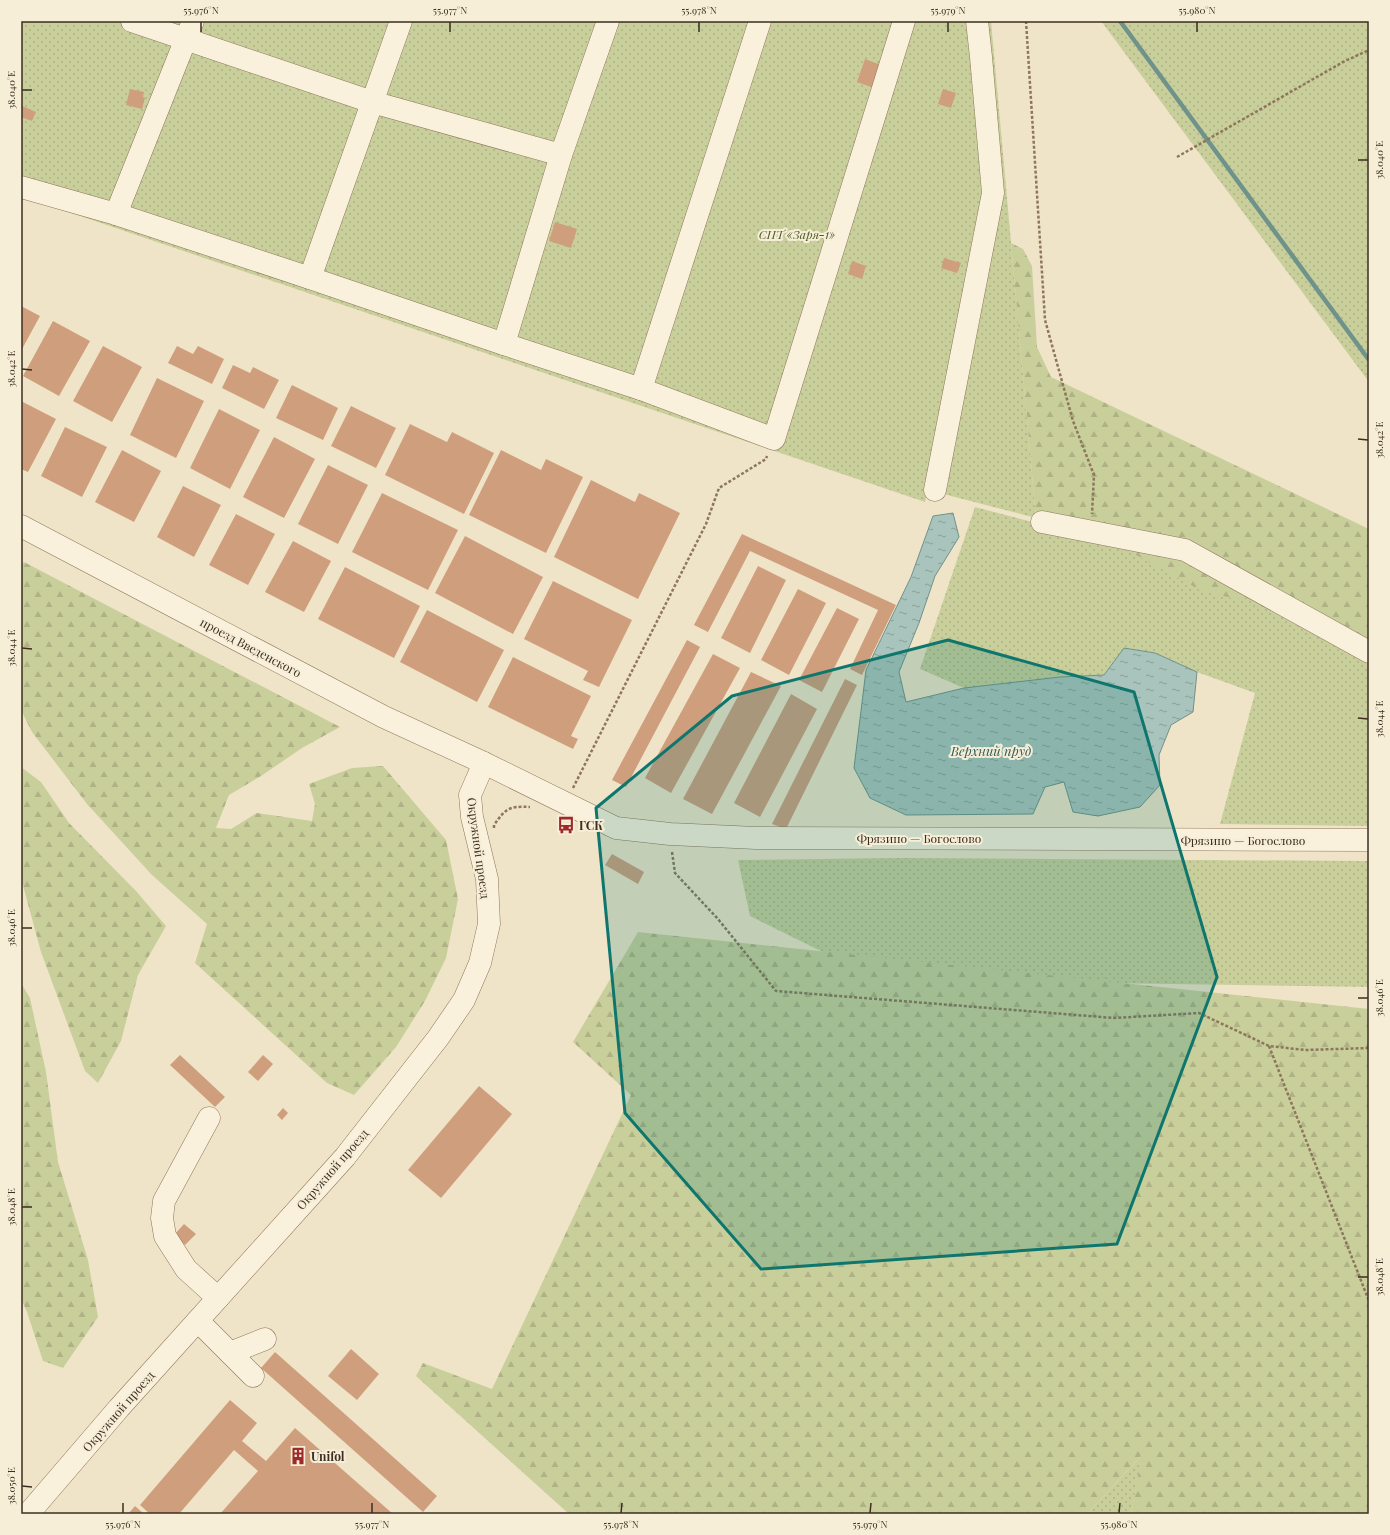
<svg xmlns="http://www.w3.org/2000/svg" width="1390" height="1535" font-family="'Playfair Display',serif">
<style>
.grass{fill:url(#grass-dots)}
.forest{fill:url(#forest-firs)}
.water{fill:url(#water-ripples);stroke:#6f938a}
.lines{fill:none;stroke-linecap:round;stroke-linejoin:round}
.stream{stroke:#6f938a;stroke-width:4.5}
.building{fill:#cf9f7d}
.minor-casing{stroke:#8d765c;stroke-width:23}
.path{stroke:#8d765c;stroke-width:2.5;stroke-dasharray:3 2;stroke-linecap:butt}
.minor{stroke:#faf1dc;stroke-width:22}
.marked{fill:#0f766e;fill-opacity:0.2;stroke:#0f766e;stroke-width:3;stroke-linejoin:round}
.ticks{fill:none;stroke:#3d2e20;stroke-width:1.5}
.labels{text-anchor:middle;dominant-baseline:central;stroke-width:4;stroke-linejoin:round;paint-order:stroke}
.park-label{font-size:12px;font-style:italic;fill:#4d5a26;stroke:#f7eed8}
.street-label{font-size:12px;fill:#3d2e20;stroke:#f7eed8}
.poi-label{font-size:12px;font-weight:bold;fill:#3d2e20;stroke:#f7eed8;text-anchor:start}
.water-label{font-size:13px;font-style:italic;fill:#2f5d5a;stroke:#f7eed8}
.neatline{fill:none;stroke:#3d2e20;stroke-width:1.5}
.ticks-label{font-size:10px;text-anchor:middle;fill:#3d2e20}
</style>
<defs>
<pattern id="grass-dots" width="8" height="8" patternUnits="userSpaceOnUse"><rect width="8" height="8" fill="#c9cf9b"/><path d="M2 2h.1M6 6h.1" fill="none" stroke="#aeb285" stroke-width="1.8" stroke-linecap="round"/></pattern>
<pattern id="forest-firs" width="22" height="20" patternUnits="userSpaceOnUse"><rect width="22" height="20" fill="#c9cf9b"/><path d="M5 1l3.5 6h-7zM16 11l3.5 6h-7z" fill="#aeb285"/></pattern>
<pattern id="water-ripples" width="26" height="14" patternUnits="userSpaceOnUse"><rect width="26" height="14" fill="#a9c4bc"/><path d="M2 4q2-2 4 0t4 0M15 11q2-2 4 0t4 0" fill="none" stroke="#8ba098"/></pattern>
</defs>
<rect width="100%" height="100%" fill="#f0e4c8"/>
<g class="grass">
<polygon points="21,21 991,21 1036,518 928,490 925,502 21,196"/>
<polygon points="1101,21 1369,21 1369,382"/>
<polygon points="975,507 1116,544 1255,596 1369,657 1369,826 1220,824 1255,693 1197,672 1155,653 1124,648 1104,675 1060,677 964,688 920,669"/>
<polygon points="899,858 1369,861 1369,987 1104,983 843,962 750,916 738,860"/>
<polygon points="1143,1454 1131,1514 1087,1514"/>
</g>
<g class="forest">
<polygon points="1011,243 1023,249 1032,266 1037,347 1051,377 1369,529 1369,657 1255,596 1236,599 1202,591 1116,544 1036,518"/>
<polygon points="24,562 340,727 302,748 261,776 229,795 216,828 231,829 257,813 312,821 315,804 309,784 352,768 383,766 446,840 458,899 446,958 425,1001 396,1047 354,1095 327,1083 195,963 207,924 152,875 87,804 32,732 21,710 21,565"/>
<polygon points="21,767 41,782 69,823 136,891 166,926 138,975 121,1041 98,1083 85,1071 41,952 21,878"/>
<polygon points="638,932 1369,1009 1369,1514 1131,1514 1142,1455 1087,1514 569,1514 416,1376 423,1363 492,1389 631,1095 573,1042"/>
<polygon points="21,983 30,998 46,1072 58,1162 88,1260 98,1317 63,1368 43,1361 27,1312 21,1299"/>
</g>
<polygon class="water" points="953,513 959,537 935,576 919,623 899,672 906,702 964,688 1060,677 1104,675 1124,648 1155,653 1197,672 1193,712 1171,725 1159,755 1160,785 1140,807 1098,816 1073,812 1064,782 1045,787 1033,814 906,815 870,798 854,768 866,670 911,577 933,516"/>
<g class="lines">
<polyline class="stream" points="1120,21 1369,360"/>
</g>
<g class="building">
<polygon points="865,59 886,67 877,89 857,82"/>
<polygon points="130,89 144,92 143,97 145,98 142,109 126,105"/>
<polygon points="943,89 956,93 951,108 938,104"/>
<polygon points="22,106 36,112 32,121 21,117"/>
<polygon points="555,222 577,229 571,248 549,241"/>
<polygon points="944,258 961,263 957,273 941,268"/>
<polygon points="852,261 866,266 862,279 848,274"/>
<polygon points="21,306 40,316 21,351"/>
<polygon points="53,321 90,341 59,396 23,376"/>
<polygon points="103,346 142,367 112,422 73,401"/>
<polygon points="177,346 193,354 198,346 224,359 212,384 168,363"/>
<polygon points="233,365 250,373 253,367 279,380 264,409 222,388"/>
<polygon points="157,378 204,401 176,458 130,435"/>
<polygon points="292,385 338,408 323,440 276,418"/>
<polygon points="21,401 56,419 28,472 21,469"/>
<polygon points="351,406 396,428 376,468 331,446"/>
<polygon points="219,409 260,430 230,489 190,468"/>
<polygon points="410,424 447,442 452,432 494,453 464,514 385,475"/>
<polygon points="65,427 107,447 82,497 41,476"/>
<polygon points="274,437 315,459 284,518 243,497"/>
<polygon points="122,450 161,471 134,522 95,502"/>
<polygon points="501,450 541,470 546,459 583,477 546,553 469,515"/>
<polygon points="328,465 368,485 338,544 298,524"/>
<polygon points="591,480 635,502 639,493 680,513 638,599 554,557"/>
<polygon points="183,486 221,505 194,557 157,537"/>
<polygon points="382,493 458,530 428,590 352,552"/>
<polygon points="236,514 275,534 248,585 209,565"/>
<polygon points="742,534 896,605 862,675 850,669 878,610 750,551 708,632 694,625"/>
<polygon points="465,536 543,577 513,634 435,593"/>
<polygon points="293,541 331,561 304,612 265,592"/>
<polygon points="758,566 786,580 750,653 721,638"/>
<polygon points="345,567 420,606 394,658 318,619"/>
<polygon points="553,581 632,620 599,687 583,680 588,671 524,639"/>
<polygon points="798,589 826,603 789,675 761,660"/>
<polygon points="837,608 859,619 822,692 799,680"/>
<polygon points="427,610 504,650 477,702 400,662"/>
<polygon points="687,640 700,647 626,787 612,780"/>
<polygon points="713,654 740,668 671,793 645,778"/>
<polygon points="513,657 591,696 571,736 578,739 573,749 488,707"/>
<polygon points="751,672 781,686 712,814 683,799"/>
<polygon points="845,679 857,685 786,829 772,824"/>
<polygon points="791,694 817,709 760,817 734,803"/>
<polygon points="612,854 644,872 638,884 605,865"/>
<polygon points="180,1055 225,1097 215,1107 170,1065"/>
<polygon points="263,1055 273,1064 258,1081 248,1072"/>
<polygon points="479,1086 512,1114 441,1198 408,1170"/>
<polygon points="283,1108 288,1113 282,1120 277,1115"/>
<polygon points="184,1224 196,1234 185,1245 174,1235"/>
<polygon points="351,1349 379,1374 357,1400 328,1376"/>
<polygon points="275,1352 437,1496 423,1512 261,1368"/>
<polygon points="230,1400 257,1423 242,1441 266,1461 295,1428 393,1514 220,1514 258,1471 234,1450 179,1514 150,1514 140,1505"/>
<polygon points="135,1506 144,1514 128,1514"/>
</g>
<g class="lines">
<g class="minor-casing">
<g id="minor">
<polyline points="132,21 372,102 561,155"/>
<polyline points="21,187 116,214 310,278 504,344 641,389 774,439 904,21"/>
<polyline points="116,214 193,21"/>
<polyline points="310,278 401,21"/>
<polyline points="504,344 561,155 608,21"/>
<polyline points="641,389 760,21"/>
<polyline points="935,490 993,193 981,57 977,21"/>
<polyline points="1042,522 1185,550 1369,652"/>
<polyline points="21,526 384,717 484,763 616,828 670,834 756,838 1369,840"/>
<polyline points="209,1118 164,1201 162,1218 165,1236 186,1269 218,1298"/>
<polyline points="198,1321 253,1376"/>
<polyline points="230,1353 265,1339"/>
<polyline points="28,1514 119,1408 345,1157 438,1038 464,1000 480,963 489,924 487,879 472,817 470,795 484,763"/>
</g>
</g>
<g class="path">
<polyline points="1026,21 1045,320 1073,421 1094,475 1092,514"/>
<polyline points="1177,157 1343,62 1369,50"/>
<polyline points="573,788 706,524 719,488 766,459 767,456"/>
<path d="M494,828v-3c12,-17 15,-19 36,-18"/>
<polyline points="672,852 675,873 718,919 776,991 1114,1018 1199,1013 1269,1046 1305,1050 1369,1048"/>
<polyline points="1269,1046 1369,1301"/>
</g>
<use href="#minor" class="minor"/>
</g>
<path class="marked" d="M948,640l186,52 83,285 -100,267 -356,25 -136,-156 -29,-305 136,-112z"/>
<path class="ticks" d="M201,32v-10M450,32v-10M699,32v-10M948,32v-10M1197,32v-10M22,90h10M1358,160h10M22,369l10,1M1358,439l10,1M22,648l10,1M1358,718l10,1M22,928h10M1358,998h10M22,1207h10M1358,1277h10M22,1486l10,1M123,1513v-10M372,1513v-10M621,1513l1,-10M870,1513l1,-10M1119,1513l1,-10"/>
<defs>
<g id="bus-bare" transform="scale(1.38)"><path d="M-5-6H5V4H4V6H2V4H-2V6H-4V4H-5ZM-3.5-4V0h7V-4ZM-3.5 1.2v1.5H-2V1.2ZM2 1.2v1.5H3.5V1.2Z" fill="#9e2a2b" stroke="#f7eed8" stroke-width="2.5" paint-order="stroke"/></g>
<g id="building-bare" transform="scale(1.38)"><path d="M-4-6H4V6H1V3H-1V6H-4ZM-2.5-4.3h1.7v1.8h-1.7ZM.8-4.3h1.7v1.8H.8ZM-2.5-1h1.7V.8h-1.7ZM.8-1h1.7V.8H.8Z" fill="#9e2a2b" stroke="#f7eed8" stroke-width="2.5" paint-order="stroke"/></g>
</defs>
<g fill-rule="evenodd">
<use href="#bus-bare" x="566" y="825"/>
<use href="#building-bare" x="298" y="1456"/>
</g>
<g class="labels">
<g class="park-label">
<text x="797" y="234">СНТ «Заря-1»</text>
</g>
<g class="street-label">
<text transform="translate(251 647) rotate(28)">проезд Введенского</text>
<text x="919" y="838">Фрязино — Богослово</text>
<text x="1243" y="840">Фрязино — Богослово</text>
<text transform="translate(479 848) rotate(82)">Окружной проезд</text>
<text transform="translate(332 1169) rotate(-49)">Окружной проезд</text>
<text transform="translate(118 1411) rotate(-49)">Окружной проезд</text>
</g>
<g class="poi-label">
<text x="579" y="825">ГСК</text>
<text x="311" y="1456">Unifol</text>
</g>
<g class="water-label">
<text x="991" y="750">Верхний пруд</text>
</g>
</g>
<rect width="1390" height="1535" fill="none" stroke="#f7eed8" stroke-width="44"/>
<rect x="22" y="22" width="1346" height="1491" class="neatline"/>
<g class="ticks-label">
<text x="201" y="14">55.976°N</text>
<text x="450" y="14">55.977°N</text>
<text x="699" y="14">55.978°N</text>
<text x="948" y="14">55.979°N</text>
<text x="1197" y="14">55.980°N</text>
<text transform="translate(11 90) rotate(-90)" y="4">38.040°E</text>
<text transform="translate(1379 160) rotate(-90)" y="4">38.040°E</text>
<text transform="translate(11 369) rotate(-90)" y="4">38.042°E</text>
<text transform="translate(1379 440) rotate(-90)" y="4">38.042°E</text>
<text transform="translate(11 648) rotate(-90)" y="4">38.044°E</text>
<text transform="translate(1379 719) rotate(-90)" y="4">38.044°E</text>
<text transform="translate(11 928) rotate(-90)" y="4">38.046°E</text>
<text transform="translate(1379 998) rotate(-90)" y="4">38.046°E</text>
<text transform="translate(11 1207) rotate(-90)" y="4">38.048°E</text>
<text transform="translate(1379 1277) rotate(-90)" y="4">38.048°E</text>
<text transform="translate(11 1486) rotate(-90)" y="4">38.050°E</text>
<text x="123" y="1528">55.976°N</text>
<text x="372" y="1528">55.977°N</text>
<text x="621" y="1528">55.978°N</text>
<text x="870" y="1528">55.979°N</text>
<text x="1119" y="1528">55.980°N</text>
</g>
</svg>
